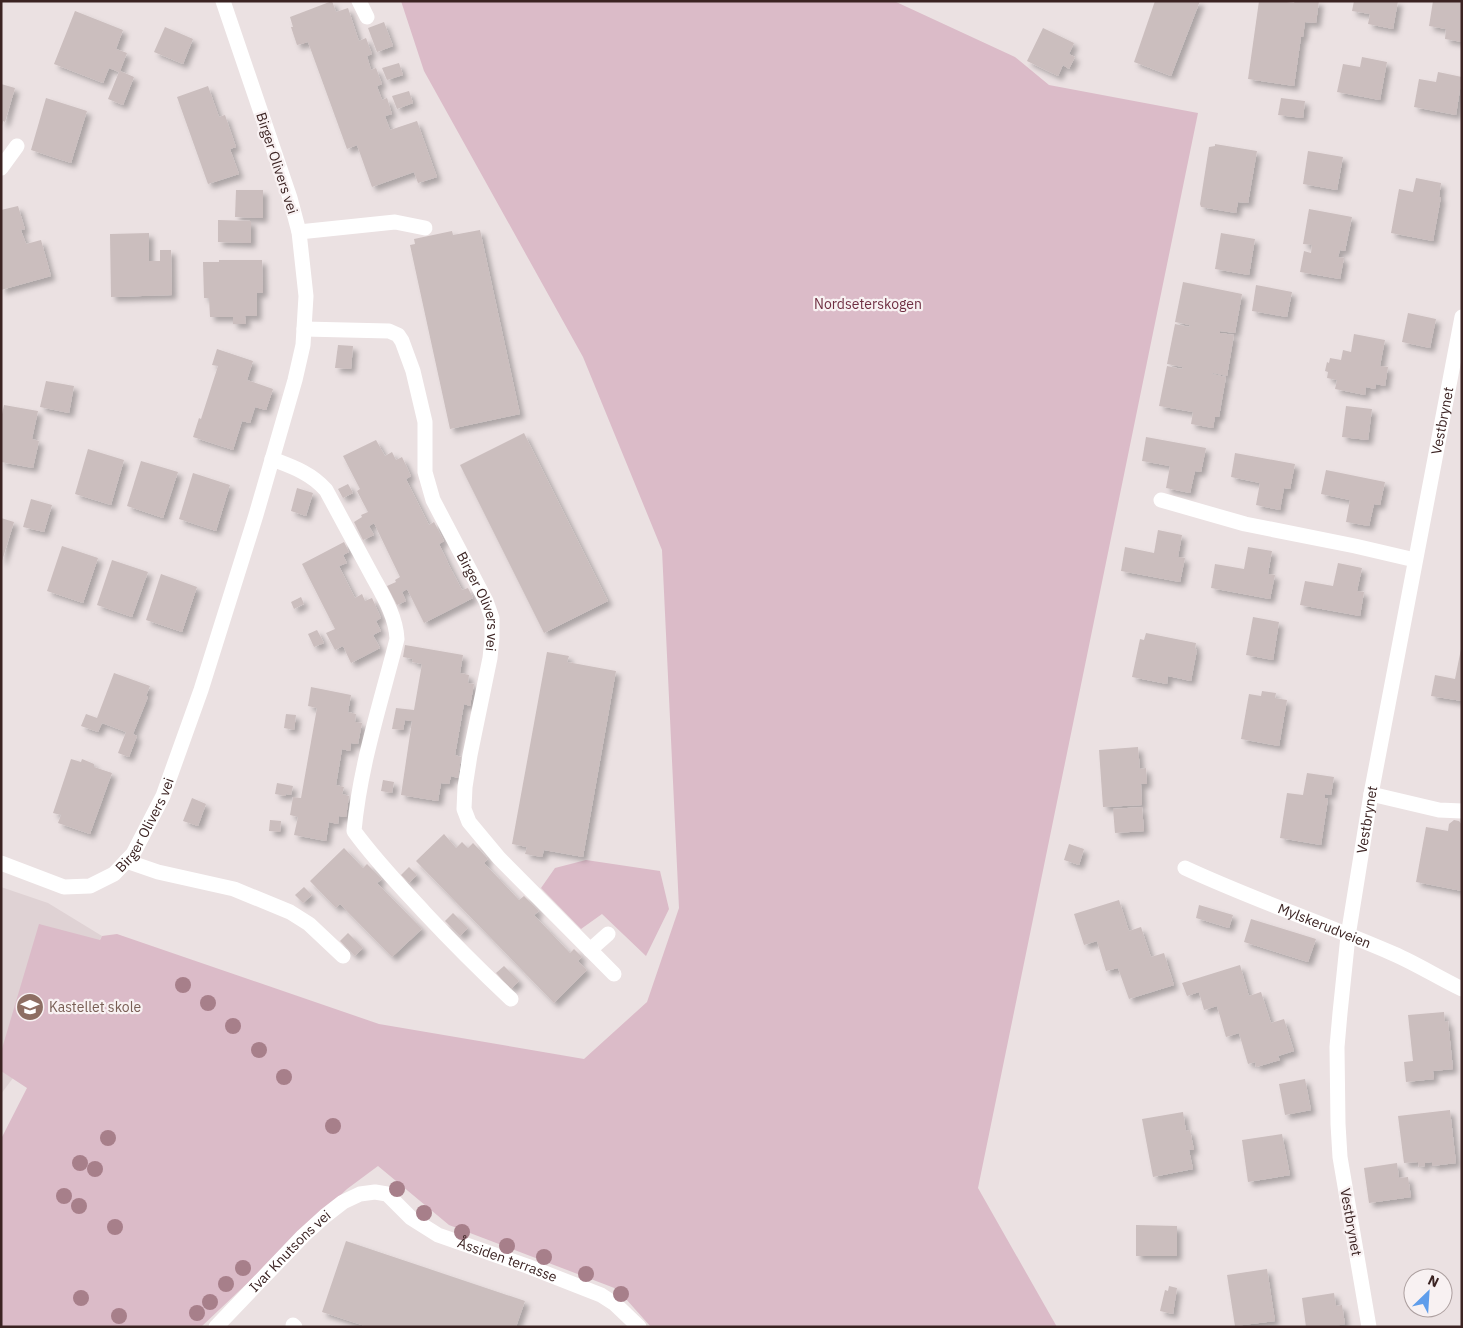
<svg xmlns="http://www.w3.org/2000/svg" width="1463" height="1328" font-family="'IBM Plex Sans',sans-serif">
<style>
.built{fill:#dfd2d4}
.green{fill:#dbbbc8}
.building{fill:#cbbebe;filter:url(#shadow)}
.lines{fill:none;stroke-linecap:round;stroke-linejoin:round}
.minor{stroke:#fff;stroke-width:15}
.tree{fill:#a77f8a}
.labels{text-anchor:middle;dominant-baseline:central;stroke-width:4.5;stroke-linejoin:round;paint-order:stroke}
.street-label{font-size:14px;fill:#3b2322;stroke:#f8f1f2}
.park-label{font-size:14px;fill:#6f2f42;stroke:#f8f1f2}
.education-label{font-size:14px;fill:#785e54;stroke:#f8f1f2;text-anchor:start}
</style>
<defs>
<filter id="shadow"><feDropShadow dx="4.5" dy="4.5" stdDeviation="2.5" flood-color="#0004"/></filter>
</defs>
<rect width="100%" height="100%" fill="#ebe1e2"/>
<polygon class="built" points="1,887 48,903 102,936 13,1078 1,1094"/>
<g class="green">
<polygon points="401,1 894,1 1015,57 1049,85 1198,113 978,1188 1057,1327 651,1327 617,1289 449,1225 378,1166 347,1189 201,1327 1,1327 1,1139 27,1088 1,1071 1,1052 39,924 100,940 102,936 117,934 379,1024 584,1059 647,1002 679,908 662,550 583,357 424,71"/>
<polygon points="586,860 660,871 669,909 646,956 602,914 581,929 541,888 555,868"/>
</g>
<g class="building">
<polygon points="332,1 336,12 348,8 359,41 366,38 372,54 367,56 371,70 376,68 382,84 377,86 382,100 387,98 392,114 385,116 390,130 417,121 437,177 418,183 414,172 372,187 357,145 347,149 308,42 297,45 291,27 293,27 290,17"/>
<polygon points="1155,1 1200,1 1171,76 1134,62"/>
<polygon points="1259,1 1279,1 1294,3 1295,1 1319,1 1316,23 1305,22 1303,37 1301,37 1294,86 1248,79"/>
<polygon points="1354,1 1398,1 1393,29 1368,24 1370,14 1352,11"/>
<polygon points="1433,1 1462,2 1462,42 1445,39 1446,29 1429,26"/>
<polygon points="75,11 123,30 116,49 127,53 120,71 134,77 123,105 108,99 119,72 109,68 103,83 54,64"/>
<polygon points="384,22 393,46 377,52 368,28"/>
<polygon points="165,27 193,39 183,64 154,52"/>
<polygon points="1043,28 1074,43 1069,54 1075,57 1069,69 1063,65 1058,76 1027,61"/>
<polygon points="1362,57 1387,62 1380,100 1337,92 1343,64 1360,67"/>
<polygon points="399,63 403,75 387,80 382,68"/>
<polygon points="1438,72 1462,77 1456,115 1414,107 1419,79 1436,82"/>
<polygon points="1,84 15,88 5,122 3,121 2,126"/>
<polygon points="208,86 219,117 225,115 236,147 230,149 239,174 208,184 177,97"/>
<polygon points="409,91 413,103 397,109 392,96"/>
<polygon points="46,98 87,111 71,163 31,150"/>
<polygon points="1281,98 1305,101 1303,118 1278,115"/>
<polygon points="1215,144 1257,151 1248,203 1238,202 1236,213 1201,207 1200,204 1209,147 1215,146"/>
<polygon points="1308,151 1343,157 1337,190 1303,184"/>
<polygon points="1416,178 1441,183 1439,197 1441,197 1433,241 1391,233 1399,189 1413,192"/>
<polygon points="236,190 263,190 263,218 235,217"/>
<polygon points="18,206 25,229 21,230 26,244 41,240 51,276 1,290 1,210"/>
<polygon points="1309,209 1352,217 1345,251 1340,250 1338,257 1344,258 1340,279 1300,272 1304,251 1311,253 1312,245 1303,244"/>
<polygon points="218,220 251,221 251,243 218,242"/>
<polygon points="480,230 520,414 450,429 410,245 415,244 414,239 452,231 453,235"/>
<polygon points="149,233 149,261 160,261 160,250 171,250 172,295 111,297 110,234"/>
<polygon points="1221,233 1255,239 1249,275 1215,269"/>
<polygon points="219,260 262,260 263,293 257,293 257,316 245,316 246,324 233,324 233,317 210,317 209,298 204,298 203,262 219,262"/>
<polygon points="1183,282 1242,294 1235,333 1220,331 1220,333 1234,335 1227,376 1213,373 1212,374 1226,377 1219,417 1215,417 1213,428 1191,424 1193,412 1159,406 1167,366 1182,369 1183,367 1167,364 1175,324 1189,327 1190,325 1175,322"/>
<polygon points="1256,285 1292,292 1287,317 1252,311"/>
<polygon points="1408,313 1436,319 1430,348 1402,342"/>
<polygon points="1354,334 1385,340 1380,366 1388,367 1385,386 1376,384 1375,389 1366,387 1365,395 1335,389 1337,380 1327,378 1328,372 1325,371 1327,362 1329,363 1330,358 1341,360 1343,350 1351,352"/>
<polygon points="338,345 353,346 351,369 335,368"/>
<polygon points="217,349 253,361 247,380 273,389 266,410 255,407 250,423 242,421 233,450 193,437 199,418 201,419 218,366 212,365"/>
<polygon points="46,381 74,386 69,413 40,407"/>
<polygon points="4,405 38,411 32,439 39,441 33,468 1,462 1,419"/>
<polygon points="1346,406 1372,409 1368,440 1342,437"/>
<polygon points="524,433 608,601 544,633 460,465"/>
<polygon points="1146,437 1206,448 1201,472 1195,471 1190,493 1166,488 1170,466 1142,461"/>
<polygon points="376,440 385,456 392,452 396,460 402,457 411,476 406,479 429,525 434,522 444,541 439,544 450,567 462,590 468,588 473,598 424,623 407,589 402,592 406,601 397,605 387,586 396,582 395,580 400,577 374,523 369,526 374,535 363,540 354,522 362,517 361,515 368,512 357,491 360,489 343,456"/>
<polygon points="88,449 124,460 111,505 75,494"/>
<polygon points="1235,453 1295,464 1290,489 1284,488 1280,510 1256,505 1260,483 1231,477"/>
<polygon points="141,461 178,472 163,518 127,506"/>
<polygon points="1326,470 1385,482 1380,505 1374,504 1369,526 1346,522 1350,500 1321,494"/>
<polygon points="193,473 230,485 216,531 179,519"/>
<polygon points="348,484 353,493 343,498 338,489"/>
<polygon points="297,488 313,493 306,516 291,511"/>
<polygon points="31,499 52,505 44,532 23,527"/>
<polygon points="1,518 14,522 2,561 1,561"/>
<polygon points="1158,530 1182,535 1178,557 1185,558 1180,582 1121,571 1125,547 1154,553"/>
<polygon points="344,542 349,552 343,555 347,563 339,566 355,598 362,594 365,601 372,598 381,618 376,621 381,631 373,635 380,648 351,663 343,646 335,650 326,633 335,629 302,564"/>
<polygon points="62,546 98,558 83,603 47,591"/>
<polygon points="1248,547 1272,551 1268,574 1275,575 1270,599 1211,588 1215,564 1244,569"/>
<polygon points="112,560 148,572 132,617 97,605"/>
<polygon points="1338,563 1362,568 1357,591 1364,592 1360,616 1300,605 1305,581 1333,586"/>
<polygon points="161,574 197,587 182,632 146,620"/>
<polygon points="301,597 304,604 294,609 291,602"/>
<polygon points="1253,617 1279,622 1273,660 1246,655"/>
<polygon points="317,630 324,643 314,647 308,634"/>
<polygon points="1146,633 1196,643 1195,649 1197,650 1191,681 1168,676 1167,684 1132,677 1140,639 1144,640"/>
<polygon points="405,645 463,655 460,673 469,675 468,683 474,684 470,706 464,704 455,755 461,757 458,778 451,776 449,784 441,783 438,801 401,795 412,721 405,720 403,730 392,729 396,708 414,710 422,664 412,662 413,659 403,657"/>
<polygon points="1461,649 1462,701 1431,696 1435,675 1455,679"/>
<polygon points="547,652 569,656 567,662 616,671 583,857 544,850 542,857 525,854 527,847 512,844"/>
<polygon points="114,673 150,686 146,696 148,697 133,734 137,736 129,757 118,753 126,732 102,723 98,732 81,726 86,714 97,718"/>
<polygon points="311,687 351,695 348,712 356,714 355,722 362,723 358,744 351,743 350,751 342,749 336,785 344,787 342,794 349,796 346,817 339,816 338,824 329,822 326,841 294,835 298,817 290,815 293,797 301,798 317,708 308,706"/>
<polygon points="1262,691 1276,693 1275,698 1287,700 1279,746 1241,739 1249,694 1261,696"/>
<polygon points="286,714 296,715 294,730 284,728"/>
<polygon points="1138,747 1140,769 1146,768 1147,784 1141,784 1142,805 1103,807 1099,750"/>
<polygon points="71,759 81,762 82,759 94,764 94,767 112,773 90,834 58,823 61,815 53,813"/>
<polygon points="1307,773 1334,777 1331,795 1325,794 1325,798 1328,799 1321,845 1280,838 1287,793 1303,795"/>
<polygon points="383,780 394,782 392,793 381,791"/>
<polygon points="277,783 293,786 291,795 286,794 286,796 275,794"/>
<polygon points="192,798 206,804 198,826 183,821"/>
<polygon points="1142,807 1144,831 1115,833 1113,809"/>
<polygon points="270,820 281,821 280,832 269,831"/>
<polygon points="1454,820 1459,821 1462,825 1462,891 1416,882 1426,827 1448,831 1449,824"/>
<polygon points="444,834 456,848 462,842 468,848 473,843 488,859 484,863 519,900 524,896 539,911 534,915 570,953 574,949 582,957 578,961 587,970 554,1003 416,861"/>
<polygon points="1069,844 1084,849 1079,865 1064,860"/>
<polygon points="344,848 363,868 367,864 382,879 377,883 422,929 392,957 340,904 336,908 310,881"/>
<polygon points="409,867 417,875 409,883 401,875"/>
<polygon points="304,887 312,895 303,903 295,895"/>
<polygon points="1119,900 1129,931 1141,927 1151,957 1164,953 1174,985 1129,999 1118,968 1106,971 1097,941 1084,945 1074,914"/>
<polygon points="1199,905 1233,915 1229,928 1196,918"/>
<polygon points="453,913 468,928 460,936 445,921"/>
<polygon points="1251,919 1316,939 1308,962 1244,942"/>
<polygon points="348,933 363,948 355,956 340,941"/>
<polygon points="1240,965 1249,996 1261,992 1271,1023 1284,1019 1294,1051 1278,1056 1280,1060 1256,1067 1255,1062 1248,1064 1239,1033 1226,1037 1217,1006 1204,1010 1199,992 1187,996 1182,983"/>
<polygon points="504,966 519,981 511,989 496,973"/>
<polygon points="1444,1012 1445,1022 1448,1021 1453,1069 1433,1071 1434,1079 1406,1082 1404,1062 1413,1061 1408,1015"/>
<polygon points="1305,1079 1311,1110 1285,1115 1279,1084"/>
<polygon points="1450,1110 1456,1163 1432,1166 1432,1162 1425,1163 1425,1166 1419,1167 1418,1162 1404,1163 1398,1116"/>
<polygon points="1183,1112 1186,1131 1190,1130 1194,1150 1189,1150 1193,1169 1153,1177 1142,1119"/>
<polygon points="1282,1134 1290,1175 1248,1182 1242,1140"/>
<polygon points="1397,1163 1399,1178 1408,1177 1411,1197 1369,1203 1364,1168"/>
<polygon points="1136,1225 1177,1226 1177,1256 1136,1256"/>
<polygon points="346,1241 525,1301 516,1327 368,1327 322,1312"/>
<polygon points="1267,1269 1275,1321 1235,1326 1227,1275"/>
<polygon points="1169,1286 1177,1288 1173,1314 1160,1311 1165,1290 1168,1291"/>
<polygon points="1334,1293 1336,1306 1342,1305 1345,1324 1329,1327 1306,1327 1302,1298"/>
</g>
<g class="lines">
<g class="minor">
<polyline points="359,1 367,17"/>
<polyline points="1,168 17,146"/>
<polyline points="299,232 395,222 425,228"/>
<path id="s1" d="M304,329l85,2 9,4 4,6 11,30 12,51v50l8,28 53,101 6,17v20l-2,20 -20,97 -5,32 -1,22 5,13 30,36 115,116"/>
<path d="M272,459c21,8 39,14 54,31 16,30 32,59 48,89 10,18 22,38 23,60 -16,63 -37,126 -43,192 21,29 46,55 70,81 28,30 57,59 87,87"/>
<polyline points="1161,500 1245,524 1355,546 1415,560"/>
<polyline points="1371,794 1439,810 1462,811"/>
<polyline points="126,861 158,872 234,889 290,912 309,924 343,956"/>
<path id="s2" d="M1,863l63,24 26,-1 24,-12 19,-20 30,-58 38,-106 55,-175 39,-135 8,-35 3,-49 -7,-64 -9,-34 -67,-197"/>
<path id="s3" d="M1185,868c69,32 140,56 209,86 23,10 45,24 68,35"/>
<polyline points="590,950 608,934"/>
<polyline points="293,1325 295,1327"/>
<path id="s4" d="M216,1327l87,-91 22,-20 18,-14 17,-8 15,-2 12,2 24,24 27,17 89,31 74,29 14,9 24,23"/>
<path id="s5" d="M1369,1327l-29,-170 -2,-33 -1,-77 3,-34 8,-77 23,-142 91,-477"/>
</g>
</g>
<g class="tree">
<circle cx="183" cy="985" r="8"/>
<circle cx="208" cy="1003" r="8"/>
<circle cx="233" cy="1026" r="8"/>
<circle cx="259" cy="1050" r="8"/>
<circle cx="284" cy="1077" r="8"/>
<circle cx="333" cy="1126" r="8"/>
<circle cx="108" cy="1138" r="8"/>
<circle cx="80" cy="1163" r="8"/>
<circle cx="95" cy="1169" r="8"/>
<circle cx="397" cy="1189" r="8"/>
<circle cx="64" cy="1196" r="8"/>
<circle cx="79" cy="1206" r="8"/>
<circle cx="424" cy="1213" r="8"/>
<circle cx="115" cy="1227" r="8"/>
<circle cx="462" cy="1232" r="8"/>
<circle cx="507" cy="1246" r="8"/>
<circle cx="544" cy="1257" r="8"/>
<circle cx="243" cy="1268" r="8"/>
<circle cx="586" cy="1274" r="8"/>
<circle cx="226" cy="1284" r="8"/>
<circle cx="621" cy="1294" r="8"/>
<circle cx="81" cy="1298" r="8"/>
<circle cx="210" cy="1302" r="8"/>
<circle cx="197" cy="1313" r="8"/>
<circle cx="119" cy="1316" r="8"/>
</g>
<defs>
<g id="school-disc" transform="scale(1.4375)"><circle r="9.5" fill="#8d6e63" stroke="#f8f1f2"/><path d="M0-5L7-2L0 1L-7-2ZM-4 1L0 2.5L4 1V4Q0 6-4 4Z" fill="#fff"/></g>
</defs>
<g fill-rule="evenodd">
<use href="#school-disc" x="30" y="1007"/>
</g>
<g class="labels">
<g class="street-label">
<text transform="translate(277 163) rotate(72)">Birger Olivers vei</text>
<text stroke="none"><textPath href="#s5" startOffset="918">Vestbrynet</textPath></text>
<text stroke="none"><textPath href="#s1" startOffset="378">Birger Olivers vei</textPath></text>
<text stroke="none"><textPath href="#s5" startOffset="512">Vestbrynet</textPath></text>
<text stroke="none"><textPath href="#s2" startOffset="179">Birger Olivers vei</textPath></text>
<text stroke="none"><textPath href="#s3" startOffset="151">Mylskerudveien</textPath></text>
<text transform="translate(1351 1222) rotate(80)">Vestbrynet</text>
<text stroke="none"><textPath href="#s4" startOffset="106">Ivar Knutsons vei</textPath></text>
<text stroke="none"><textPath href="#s4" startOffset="364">Åssiden terrasse</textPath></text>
</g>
<g class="park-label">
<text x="868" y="304">Nordseterskogen</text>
</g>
<g class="education-label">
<text x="49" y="1007">Kastellet skole</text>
</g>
</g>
<rect width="1463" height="1328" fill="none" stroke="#3b2322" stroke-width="5"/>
<g transform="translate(1428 1293) rotate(25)"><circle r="24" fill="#f8f1f2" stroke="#ac9f9f"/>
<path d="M0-4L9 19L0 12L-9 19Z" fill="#5f9deb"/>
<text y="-8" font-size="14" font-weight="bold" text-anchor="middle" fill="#3b2322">N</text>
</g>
</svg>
